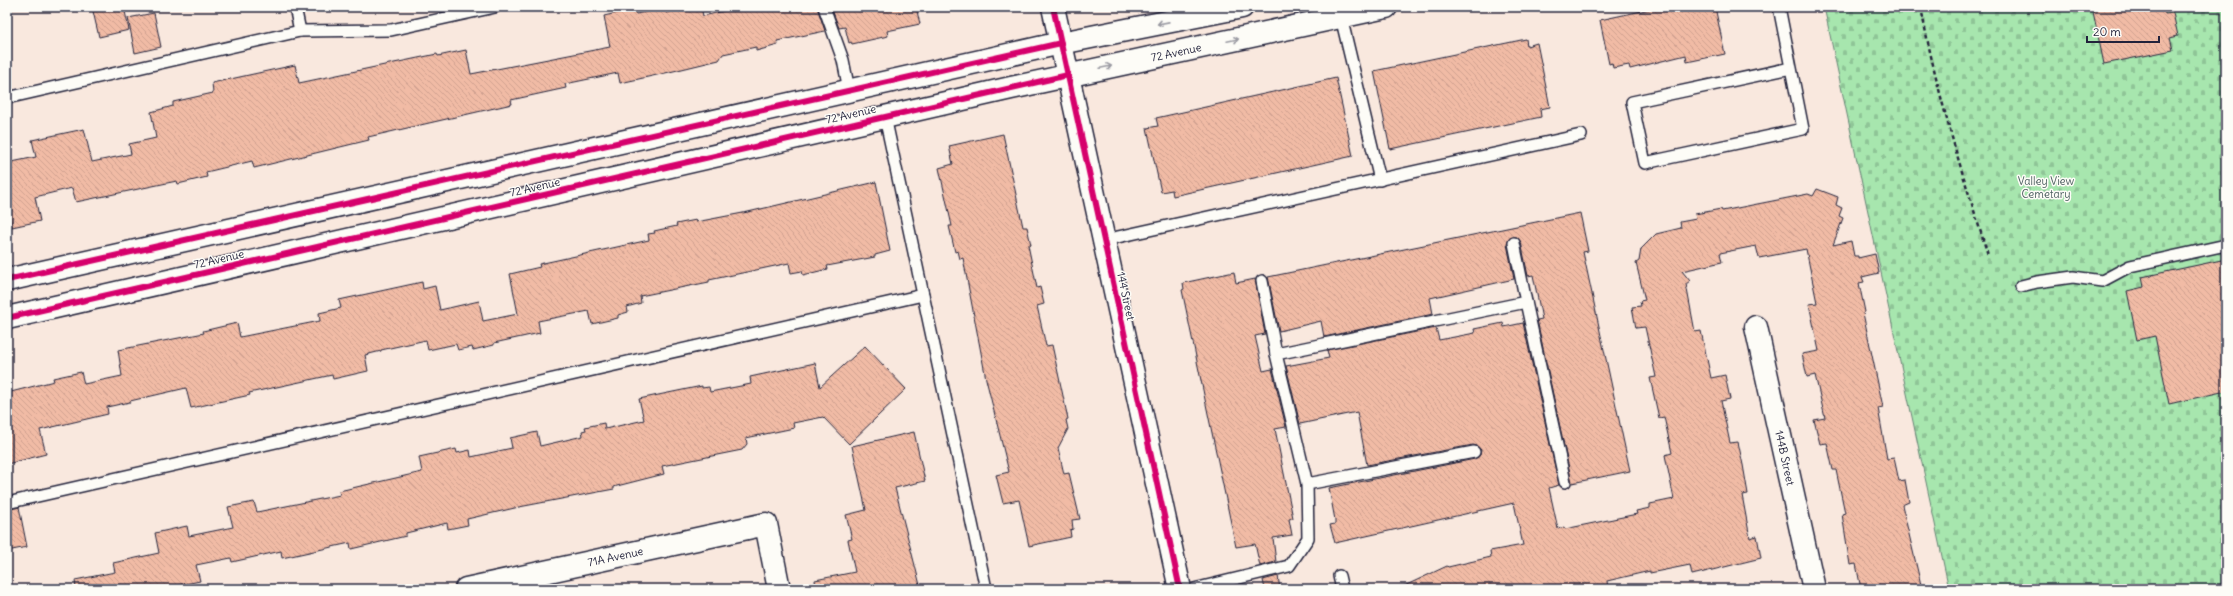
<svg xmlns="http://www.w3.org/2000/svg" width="2233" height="596" font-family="Delius,sans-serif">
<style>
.cemetery{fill:url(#cemetery-stones);stroke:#648474}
.building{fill:url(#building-back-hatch);stroke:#22223b}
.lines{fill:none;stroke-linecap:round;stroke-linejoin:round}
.lane-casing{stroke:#22223b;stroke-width:14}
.street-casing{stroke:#22223b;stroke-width:25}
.secondary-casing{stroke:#22223b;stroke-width:25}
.path{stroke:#22223b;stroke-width:2.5;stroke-dasharray:4 3;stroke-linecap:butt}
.lane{stroke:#fdfcf7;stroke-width:11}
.street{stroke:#fdfcf7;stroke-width:22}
.secondary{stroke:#fdfcf7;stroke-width:22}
.cycleway-casing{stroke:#fdfcf7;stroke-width:8}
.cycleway{stroke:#d6006c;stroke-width:6}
.oneway{stroke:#9a9aa2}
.labels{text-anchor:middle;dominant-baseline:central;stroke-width:3;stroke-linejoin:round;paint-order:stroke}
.street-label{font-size:11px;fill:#22223b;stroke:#fdfcf7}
.park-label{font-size:11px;fill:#4a5d5e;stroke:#fdfcf7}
</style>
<defs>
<pattern id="cemetery-stones" width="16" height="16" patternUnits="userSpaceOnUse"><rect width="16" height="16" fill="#a7e6ae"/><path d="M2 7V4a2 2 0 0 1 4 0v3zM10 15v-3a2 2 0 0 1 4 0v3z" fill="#8fc597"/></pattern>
<pattern id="building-back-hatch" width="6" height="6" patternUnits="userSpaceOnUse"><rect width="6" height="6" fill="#f1bba5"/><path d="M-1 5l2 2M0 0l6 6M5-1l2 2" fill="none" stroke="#cea08f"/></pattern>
</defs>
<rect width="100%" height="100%" fill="#f9e8de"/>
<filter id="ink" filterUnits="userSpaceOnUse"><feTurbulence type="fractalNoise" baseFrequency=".025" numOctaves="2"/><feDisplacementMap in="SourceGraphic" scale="8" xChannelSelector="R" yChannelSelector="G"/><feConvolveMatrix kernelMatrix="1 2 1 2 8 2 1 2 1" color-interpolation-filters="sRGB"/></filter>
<g filter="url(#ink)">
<polygon class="cemetery" points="1824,7 2226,7 2226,589 1949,589"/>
<g class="building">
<polygon points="92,7 124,7 129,30 99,37"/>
<polygon points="690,7 701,7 703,16 742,7 817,7 825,31 777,41 778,45 756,51 756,47 723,54 719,60 657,75 620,83 618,73 565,84 566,88 511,100 512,104 368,137 369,140 254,168 252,161 206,172 207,177 178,184 177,181 167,183 76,202 72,188 35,197 40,221 12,227 7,204 7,163 36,157 32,140 84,129 92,162 131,154 129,144 156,138 151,112 173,106 173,102 213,93 212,83 295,65 299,83 437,54 438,56 466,50 471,74 610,47 604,16 634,9 636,14 664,8 666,13"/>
<polygon points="831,7 916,7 920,24 887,31 888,36 852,44 851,42 849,43 845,27 839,28"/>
<polygon points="1652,7 1715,7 1725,54 1687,62 1686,55 1630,69 1629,65 1613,68 1612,63 1609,64 1600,20 1651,9"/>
<polygon points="2092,7 2164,7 2165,14 2173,13 2178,36 2170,38 2173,50 2104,64"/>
<polygon points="154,13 161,47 135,53 128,18"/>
<polygon points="1526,39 1527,46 1537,43 1550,107 1540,109 1541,117 1390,149 1374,71"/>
<polygon points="1336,78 1353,156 1173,196 1172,190 1161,192 1147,128 1158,126 1156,118"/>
<polygon points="1003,134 1023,227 1027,227 1031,245 1028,245 1037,288 1040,287 1044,304 1037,306 1046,346 1052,345 1068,419 1066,420 1068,429 1058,448 1064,474 1069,473 1080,519 1072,520 1073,529 1070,530 1071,537 1029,546 1019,500 1003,503 996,475 1009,472 986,379 963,258 960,259 958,251 955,252 949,226 952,226 939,168 953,164 949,146"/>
<polygon points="876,182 890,251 875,255 875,257 827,266 828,269 803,275 802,271 791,273 789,263 709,280 709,282 640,296 641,303 627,307 628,312 618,315 618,318 592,324 589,311 538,321 540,333 494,343 494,345 473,350 472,347 458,350 456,344 428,350 426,340 381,350 381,351 365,355 368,371 333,379 332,375 249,393 250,395 191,408 186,388 130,401 130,402 107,407 108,414 40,430 46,454 7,464 7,393 54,381 53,378 81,372 84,384 122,376 118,350 204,333 203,331 237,323 240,337 320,321 319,313 341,308 339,300 422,282 423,289 435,286 440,310 479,301 483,321 518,314 510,274 540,267 539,264 649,240 648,234 655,233 654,231 677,226 676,224 696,220 696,222 748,212"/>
<polygon points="1817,189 1838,197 1836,205 1842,208 1839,216 1843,218 1833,245 1851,241 1854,256 1858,256 1858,258 1875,254 1879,273 1862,277 1864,282 1859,283 1865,312 1863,313 1883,407 1878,408 1887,459 1894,458 1899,481 1905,480 1909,502 1902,505 1922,589 1861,589 1856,564 1850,565 1842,514 1845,513 1836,470 1833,470 1827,443 1820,444 1814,420 1825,418 1815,375 1807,377 1802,354 1819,351 1809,304 1817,303 1806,249 1759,258 1756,246 1720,253 1722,262 1682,271 1690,281 1686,284 1695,332 1701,331 1711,378 1725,375 1730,399 1721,401 1730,443 1738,442 1743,465 1748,494 1742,495 1750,538 1757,536 1761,558 1692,575 1690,565 1650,573 1650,571 1607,581 1608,589 1533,589 1532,585 1509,589 1398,589 1447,566 1448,567 1491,557 1490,551 1523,545 1514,503 1335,543 1330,525 1335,524 1335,520 1329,488 1475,459 1480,455 1481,450 1477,446 1473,445 1367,465 1357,412 1300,424 1286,366 1329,358 1327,350 1436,328 1439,340 1475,333 1474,329 1503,323 1504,327 1523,323 1559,485 1549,488 1558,529 1564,527 1565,529 1637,514 1636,511 1650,508 1650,504 1674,499 1665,455 1672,453 1664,417 1659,418 1650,378 1656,377 1645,327 1636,328 1632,307 1641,306 1640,301 1645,300 1636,263 1639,261 1641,249 1656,234 1681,228 1680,222 1696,219 1695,214 1721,209 1722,211 1808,194 1813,196"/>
<polygon points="1580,213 1588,251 1583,252 1630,471 1572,483 1537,320 1542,319 1533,275 1528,276 1521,242 1517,237 1510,238 1507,244 1514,279 1430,298 1433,314 1324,337 1321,321 1279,331 1268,277"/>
<polygon points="2226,259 2226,367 2222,367 2226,391 2169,404 2155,336 2137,340 2127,291 2144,287 2142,277"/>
<polygon points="1234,272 1236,283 1255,279 1265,334 1255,336 1263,371 1272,369 1286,427 1275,429 1293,518 1289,519 1292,535 1273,538 1276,562 1260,566 1255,544 1236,547 1182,290 1184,289 1183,283"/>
<polygon points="865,346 906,389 849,444 823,417 793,423 794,428 746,438 747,444 742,450 662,466 664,474 617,486 614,487 614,489 519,507 467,519 468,525 448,529 447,523 406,533 406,536 351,549 350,543 282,558 281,551 232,562 231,558 196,565 200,581 161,589 76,589 75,580 115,572 113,563 159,553 155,533 187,526 189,536 233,527 228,507 254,502 257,512 340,495 339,491 422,472 419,457 456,449 457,453 470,450 471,457 512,448 510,438 537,432 540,446 583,436 582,431 586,430 585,427 604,423 605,429 644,420 639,399 702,386 702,388 709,387 710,392 751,384 750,377 815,363 820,387"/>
<polygon points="914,432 925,481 895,488 921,589 816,589 815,580 855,572 848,540 852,539 846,515 866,510 852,446"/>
<polygon points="19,507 27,547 7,551 7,510"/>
<polygon points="1278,576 1280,589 1265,589 1263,580"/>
</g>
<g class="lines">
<g class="lane-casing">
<g id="lane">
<polyline points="295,7 300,31"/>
<polyline points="824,7 843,60 849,90"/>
<polyline points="1779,7 1803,129 1645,163 1632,102 1791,68"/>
<polyline points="1341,17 1380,180"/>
<polyline points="7,98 300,31 391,30 495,7"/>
<polyline points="885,117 986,589"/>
<polyline points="1104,240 1581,135"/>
<polyline points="1262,281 1276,354"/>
<polyline points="2021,286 2037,282 2073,277 2102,281 2130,266 2226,245"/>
<polyline points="1526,302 1565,482"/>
<polyline points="1307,484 1474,452"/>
<polyline points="7,503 923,295"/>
<polyline points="1339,576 1342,589"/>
<polyline points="1194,589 1289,566 1308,538 1307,484 1276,354 1526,302 1514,243"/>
</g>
</g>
<g class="street-casing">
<g id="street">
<path id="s1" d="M1756,327l58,262"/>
<path id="s2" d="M466,589l300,-65 13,65"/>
</g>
</g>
<g class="secondary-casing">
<g id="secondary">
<polyline points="1053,7 1180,589"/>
<polyline points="7,280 1061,43 1242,7"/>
<path id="s3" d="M7,318l1004,-230 375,-81"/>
</g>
</g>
<path class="path" d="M1921,7c15,84 41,166 67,248"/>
<use href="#lane" class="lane"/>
<use href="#street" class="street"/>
<use href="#secondary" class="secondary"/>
<g class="cycleway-casing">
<g id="cycleway">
<polyline points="1053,7 1180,589"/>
<polyline points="7,280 1061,43"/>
<polyline points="7,318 1068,75"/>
</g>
</g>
<use href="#cycleway" class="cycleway"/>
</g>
<defs><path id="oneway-shaft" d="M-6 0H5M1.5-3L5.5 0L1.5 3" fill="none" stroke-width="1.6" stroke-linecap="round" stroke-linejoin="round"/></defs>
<g class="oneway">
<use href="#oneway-shaft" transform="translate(1163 23) rotate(169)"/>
<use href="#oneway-shaft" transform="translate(1233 40) rotate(-12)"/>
<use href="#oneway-shaft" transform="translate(1106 67) rotate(-12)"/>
</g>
</g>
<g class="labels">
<g class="street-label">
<text stroke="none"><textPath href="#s3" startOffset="1199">72 Avenue</textPath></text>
<text transform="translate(851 114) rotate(-13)">72 Avenue</text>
<text transform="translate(535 187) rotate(-13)">72 Avenue</text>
<text transform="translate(219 259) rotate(-13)">72 Avenue</text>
<text transform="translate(1126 296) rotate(78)">144 Street</text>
<text stroke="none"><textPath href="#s1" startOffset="134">144B Street</textPath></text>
<text stroke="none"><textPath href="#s2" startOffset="153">71A Avenue</textPath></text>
</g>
<g class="park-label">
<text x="2046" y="181">Valley View<tspan x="2046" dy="13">Cemetary</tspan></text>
</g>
</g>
<rect width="2233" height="596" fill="none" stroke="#fdfcf7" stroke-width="24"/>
<rect x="12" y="12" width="2209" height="572" fill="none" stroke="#22223b" stroke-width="1.5" filter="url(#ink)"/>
<path d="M2087 36v6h72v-6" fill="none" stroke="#22223b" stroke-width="2"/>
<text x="2093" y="36" font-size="12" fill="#22223b" stroke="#fdfcf7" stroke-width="3" paint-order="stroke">20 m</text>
</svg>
